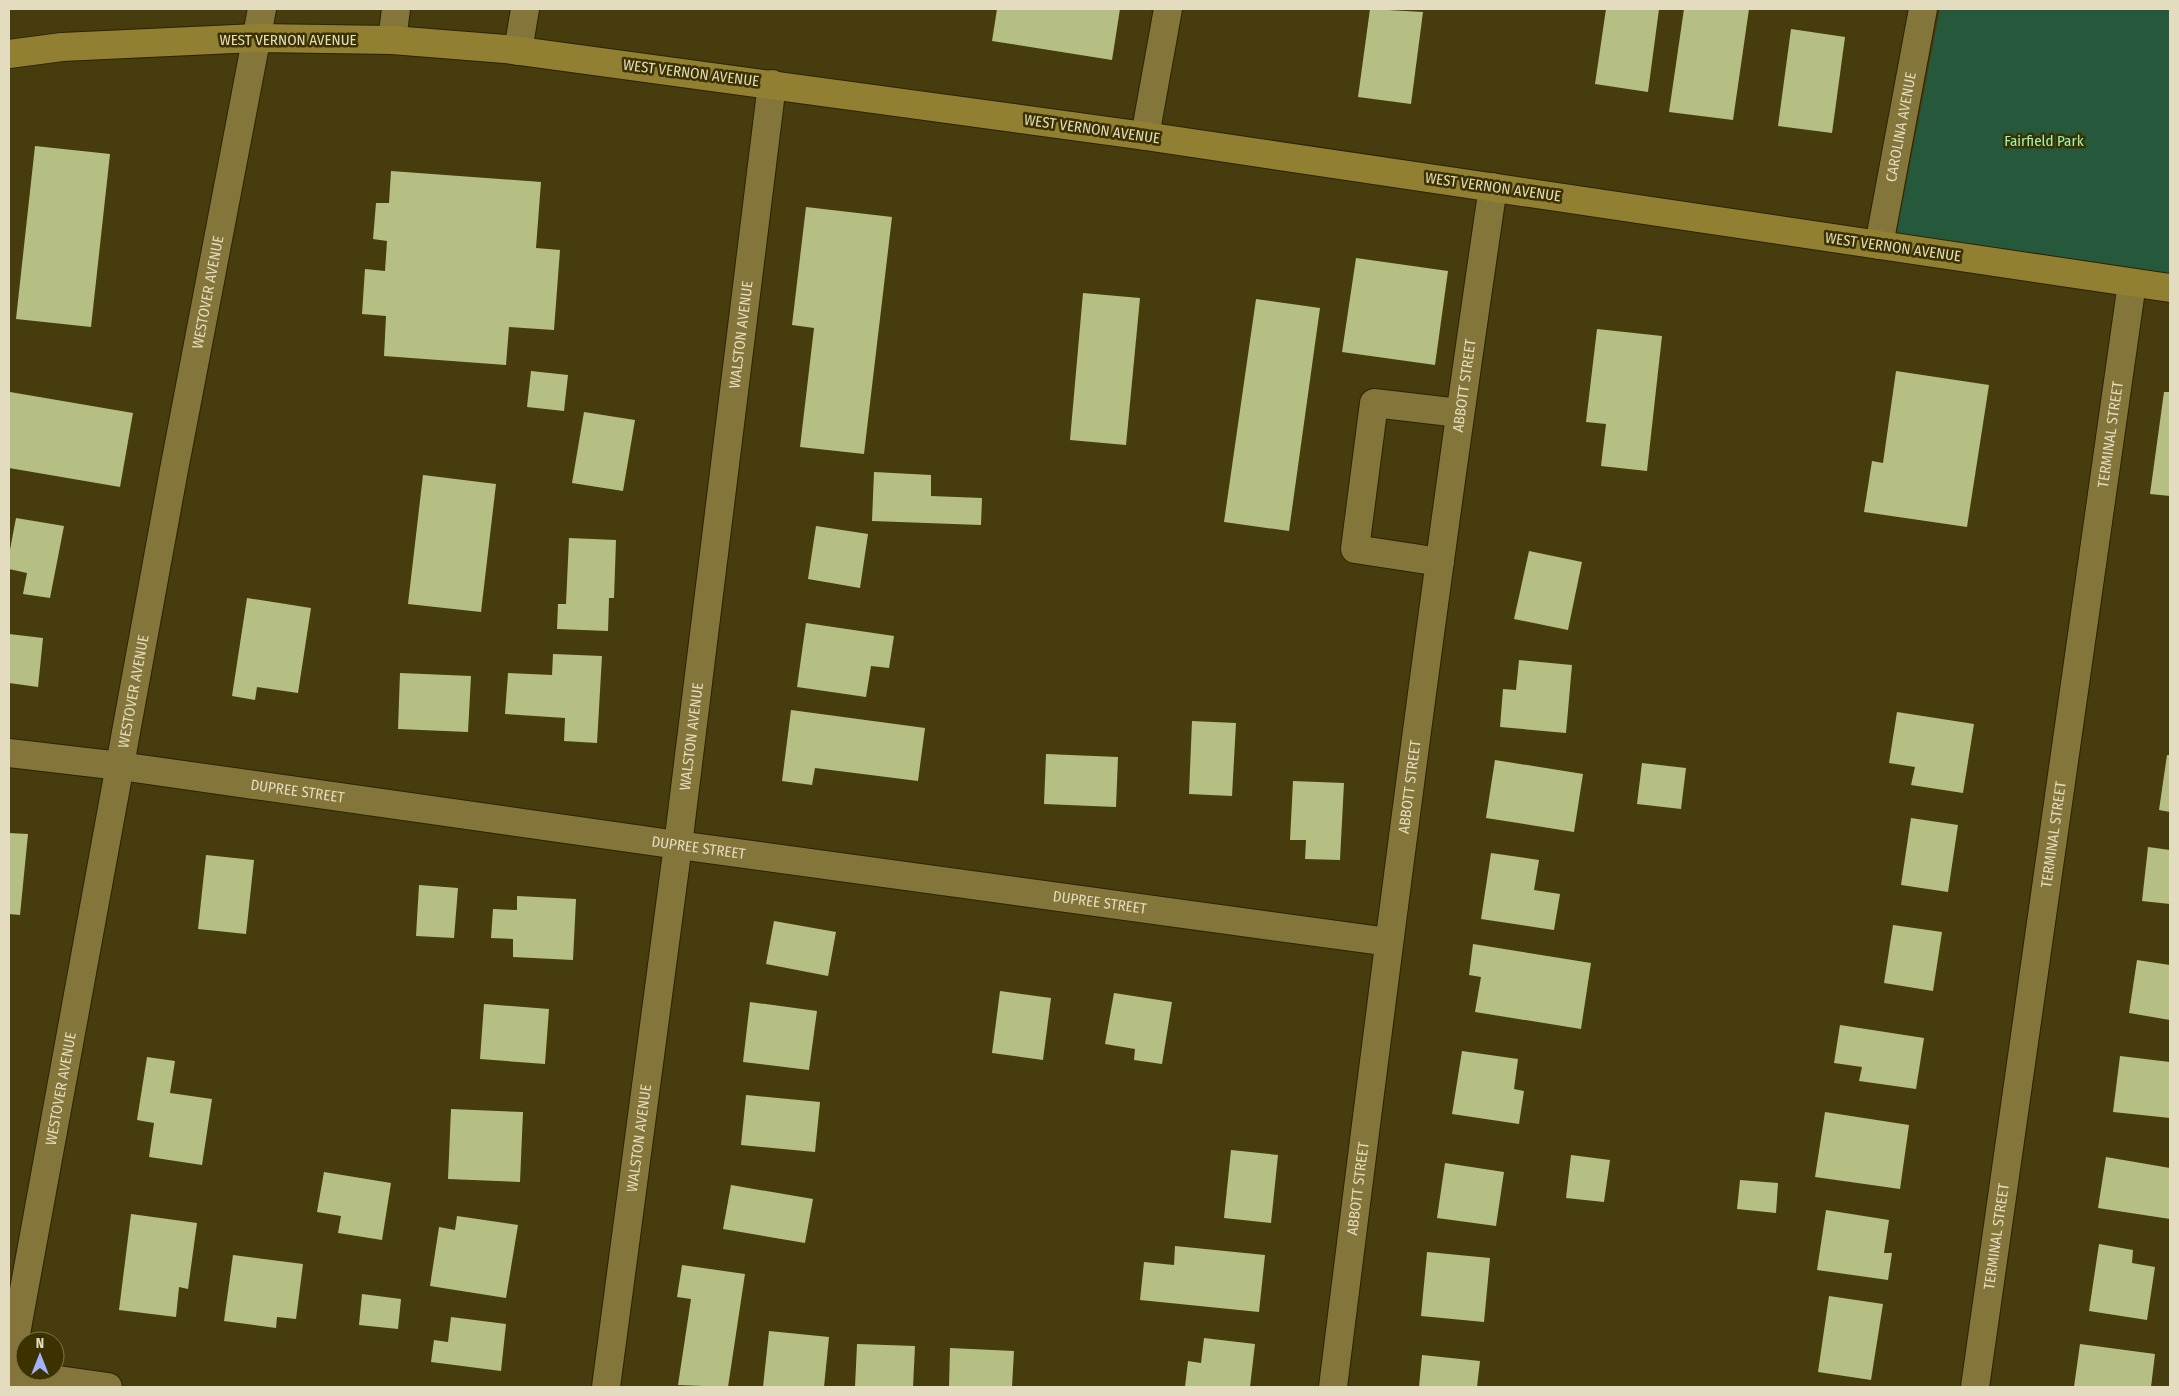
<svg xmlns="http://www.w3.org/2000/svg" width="2179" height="1396" font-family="'Fira Sans Condensed',sans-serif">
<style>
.green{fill:#26593c}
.building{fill:#b6bf83}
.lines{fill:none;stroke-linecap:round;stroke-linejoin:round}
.minor-casing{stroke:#2b2303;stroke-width:30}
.major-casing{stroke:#2b2303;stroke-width:30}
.minor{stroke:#84753a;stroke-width:28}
.major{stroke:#917f32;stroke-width:28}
.labels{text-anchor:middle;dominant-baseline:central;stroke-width:5;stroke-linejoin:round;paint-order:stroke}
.street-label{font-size:15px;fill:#e3dcbe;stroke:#3c3200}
.park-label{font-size:15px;fill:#92f7b9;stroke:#3c3200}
</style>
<rect width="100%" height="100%" fill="#473c0d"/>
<polygon class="green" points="1940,9 2170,9 2170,290 1894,247"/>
<g class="building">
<polygon points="997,9 1120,9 1112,60 992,41"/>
<polygon points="1370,9 1423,12 1411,104 1358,97"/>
<polygon points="1606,9 1659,9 1648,92 1595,84"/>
<polygon points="1684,9 1749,9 1733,120 1669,112"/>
<polygon points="1791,29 1845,37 1832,133 1778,126"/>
<polygon points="35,146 110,154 91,327 16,319"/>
<polygon points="391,171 541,182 536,248 560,250 554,330 509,327 506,365 384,356 386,316 362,314 365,269 385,271 387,241 373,239 376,203 389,203"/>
<polygon points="806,207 892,217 864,454 800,447 814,328 792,325"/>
<polygon points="1356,258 1448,271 1435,365 1342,352"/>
<polygon points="1083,293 1140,298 1126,445 1070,440"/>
<polygon points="1256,299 1320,308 1289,531 1224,522"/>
<polygon points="1597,329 1662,336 1647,471 1601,466 1606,424 1586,422"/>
<polygon points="531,371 568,375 564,411 527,407"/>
<polygon points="1896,371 1989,385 1967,527 1864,512 1872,461 1883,463"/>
<polygon points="10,392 133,413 120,487 9,468"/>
<polygon points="2164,392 2170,392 2170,496 2150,494"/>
<polygon points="584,412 635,420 623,491 572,483"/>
<polygon points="874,472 931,475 931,496 982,498 981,525 872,521"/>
<polygon points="423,475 496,484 481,612 408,604"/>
<polygon points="16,518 64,526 50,598 23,594 27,573 9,569 9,555"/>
<polygon points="816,526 868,534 860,588 808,579"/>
<polygon points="569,538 616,540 614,598 609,598 608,631 557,629 558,604 566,604"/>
<polygon points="1529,551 1582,562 1568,630 1514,619"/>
<polygon points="247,598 311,608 298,693 257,687 255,700 232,696"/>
<polygon points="806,623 894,636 889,668 871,666 866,697 797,687"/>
<polygon points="9,634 43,638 38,687 9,683"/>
<polygon points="553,654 602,656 597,743 564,741 565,718 505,714 508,673 552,675"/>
<polygon points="1519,660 1572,665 1566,733 1500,727 1503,689 1516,690"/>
<polygon points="400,673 471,676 468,732 398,729"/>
<polygon points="791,710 925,728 918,781 815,768 812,785 782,781"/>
<polygon points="1897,712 1974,724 1963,793 1911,785 1915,767 1889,763"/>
<polygon points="1192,721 1236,723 1232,796 1189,794"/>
<polygon points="1046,754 1118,757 1116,807 1044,804"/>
<polygon points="2167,755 2170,755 2170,812 2159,810"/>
<polygon points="1495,760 1583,774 1574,832 1486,818"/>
<polygon points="1642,763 1686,768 1681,809 1637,804"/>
<polygon points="1293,781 1344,783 1340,860 1305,859 1306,840 1290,840"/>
<polygon points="1911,818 1958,825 1948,892 1901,885"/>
<polygon points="9,833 28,834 20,915 9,914"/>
<polygon points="2148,847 2170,850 2170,904 2142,901"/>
<polygon points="1491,853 1539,860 1534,890 1560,894 1554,930 1481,919"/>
<polygon points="206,855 254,860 246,934 198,929"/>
<polygon points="419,885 458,888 454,938 416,936"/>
<polygon points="517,896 576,899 573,960 513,957 513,939 491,938 493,909 517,910"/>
<polygon points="774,921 836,932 828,976 766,964"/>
<polygon points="1893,925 1942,932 1933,991 1884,983"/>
<polygon points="1473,944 1591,963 1581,1029 1475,1012 1481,977 1469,975"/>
<polygon points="2137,960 2170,965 2170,1020 2129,1013"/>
<polygon points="1000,991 1051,998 1043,1060 992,1053"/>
<polygon points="1114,993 1172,1002 1162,1064 1134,1060 1135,1049 1105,1044"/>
<polygon points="750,1002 817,1011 809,1070 743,1062"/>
<polygon points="484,1004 549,1009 545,1064 480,1059"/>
<polygon points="1840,1025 1924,1038 1916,1089 1859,1081 1862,1067 1834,1063"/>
<polygon points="1462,1051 1518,1059 1514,1089 1524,1091 1519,1124 1452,1114"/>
<polygon points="2120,1056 2170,1062 2170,1118 2113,1112"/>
<polygon points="147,1057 175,1061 170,1093 212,1099 202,1165 149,1157 154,1123 137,1120"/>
<polygon points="746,1095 820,1102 815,1152 741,1145"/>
<polygon points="451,1109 523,1112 520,1182 448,1179"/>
<polygon points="1825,1112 1909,1125 1900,1189 1815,1177"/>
<polygon points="1231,1150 1278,1155 1271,1223 1224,1218"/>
<polygon points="1571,1155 1610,1160 1604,1202 1566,1198"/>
<polygon points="2106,1157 2170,1168 2170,1219 2098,1208"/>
<polygon points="1445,1163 1504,1172 1496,1226 1437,1218"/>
<polygon points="324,1172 391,1183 382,1240 338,1233 341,1216 317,1212"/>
<polygon points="1740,1180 1778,1183 1776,1213 1737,1209"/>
<polygon points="731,1185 813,1199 805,1243 723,1229"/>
<polygon points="1826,1210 1889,1220 1884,1253 1892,1253 1888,1280 1817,1270"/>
<polygon points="131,1214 197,1223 188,1289 179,1287 176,1317 119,1310"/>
<polygon points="457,1216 518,1225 506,1298 430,1286 439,1227 455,1230"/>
<polygon points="2099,1244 2133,1250 2132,1263 2155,1267 2147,1320 2089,1311"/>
<polygon points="1175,1246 1265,1255 1259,1312 1140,1300 1144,1262 1174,1265"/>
<polygon points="1427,1252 1490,1258 1484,1322 1421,1316"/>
<polygon points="233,1255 303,1264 296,1319 277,1317 276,1328 224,1321"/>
<polygon points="682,1265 745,1274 728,1387 678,1385 691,1299 677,1297"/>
<polygon points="362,1294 401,1299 398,1329 359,1325"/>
<polygon points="1829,1296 1883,1304 1871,1380 1818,1372"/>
<polygon points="451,1317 506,1324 501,1371 431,1362 434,1340 448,1342"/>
<polygon points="769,1331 829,1337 824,1387 763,1387"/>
<polygon points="1204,1338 1255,1344 1250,1387 1185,1387 1188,1361 1201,1363"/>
<polygon points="857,1344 915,1346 913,1387 855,1387"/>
<polygon points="2080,1344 2155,1354 2151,1387 2074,1387"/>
<polygon points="950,1348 1014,1351 1012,1387 949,1387"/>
<polygon points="1422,1355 1480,1361 1477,1387 1419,1387"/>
</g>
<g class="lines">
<g class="minor-casing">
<g id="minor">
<polyline points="392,40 396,9"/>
<polyline points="518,51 525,9"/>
<polyline points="1145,136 1168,9"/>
<path id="s1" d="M1879,245l44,-236"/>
<polyline points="1440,562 1355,549 1374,403 1459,413"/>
<path id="s2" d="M9,753l111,13 558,79 711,97"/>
<path id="s3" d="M9,1372l164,-897 89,-466"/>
<polyline points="9,1373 108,1387"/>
<path id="s4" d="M606,1387l72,-542 94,-761"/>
<path id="s5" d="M1333,1387c50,-400 101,-801 160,-1200"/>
<path id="s6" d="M1975,1387l157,-1104"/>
</g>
</g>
<g class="major-casing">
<polyline id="major" points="9,54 62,47 258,38 392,40 505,49 1145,136 2170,288"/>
</g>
<use href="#minor" class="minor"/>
<use href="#major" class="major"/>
</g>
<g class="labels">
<g class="street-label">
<text x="288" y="40">WEST VERNON AVENUE</text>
<text transform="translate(691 73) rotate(7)">WEST VERNON AVENUE</text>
<text stroke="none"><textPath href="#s1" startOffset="120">CAROLINA AVENUE</textPath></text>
<text transform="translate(1092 129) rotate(8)">WEST VERNON AVENUE</text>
<text transform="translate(1493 187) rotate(8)">WEST VERNON AVENUE</text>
<text transform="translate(1893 247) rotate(8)">WEST VERNON AVENUE</text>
<text stroke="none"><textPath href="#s3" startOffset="1098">WESTOVER AVENUE</textPath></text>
<text stroke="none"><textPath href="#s4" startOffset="1061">WALSTON AVENUE</textPath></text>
<text stroke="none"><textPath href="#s5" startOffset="1010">ABBOTT STREET</textPath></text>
<text stroke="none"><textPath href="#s6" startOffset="962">TERMINAL STREET</textPath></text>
<text stroke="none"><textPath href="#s3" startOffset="692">WESTOVER AVENUE</textPath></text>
<text stroke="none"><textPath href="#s4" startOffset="656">WALSTON AVENUE</textPath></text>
<text stroke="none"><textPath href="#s5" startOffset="605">ABBOTT STREET</textPath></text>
<text stroke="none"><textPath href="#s2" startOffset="291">DUPREE STREET</textPath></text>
<text stroke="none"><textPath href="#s6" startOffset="558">TERMINAL STREET</textPath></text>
<text stroke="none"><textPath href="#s2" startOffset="696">DUPREE STREET</textPath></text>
<text stroke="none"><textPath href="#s2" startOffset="1101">DUPREE STREET</textPath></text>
<text stroke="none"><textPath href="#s3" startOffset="288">WESTOVER AVENUE</textPath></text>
<text stroke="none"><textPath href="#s4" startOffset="251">WALSTON AVENUE</textPath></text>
<text stroke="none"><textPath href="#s5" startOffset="200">ABBOTT STREET</textPath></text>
<text stroke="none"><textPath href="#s6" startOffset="152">TERMINAL STREET</textPath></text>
</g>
<g class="park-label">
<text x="2044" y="141">Fairfield Park</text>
</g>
</g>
<rect width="2179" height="1396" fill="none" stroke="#e3dcbe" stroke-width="20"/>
<g transform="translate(40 1356)"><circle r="24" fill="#3c3200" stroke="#7f764c"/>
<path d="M0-4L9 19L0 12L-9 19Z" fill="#a4b2fc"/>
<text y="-8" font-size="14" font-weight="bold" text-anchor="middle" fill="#e3dcbe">N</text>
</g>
</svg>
